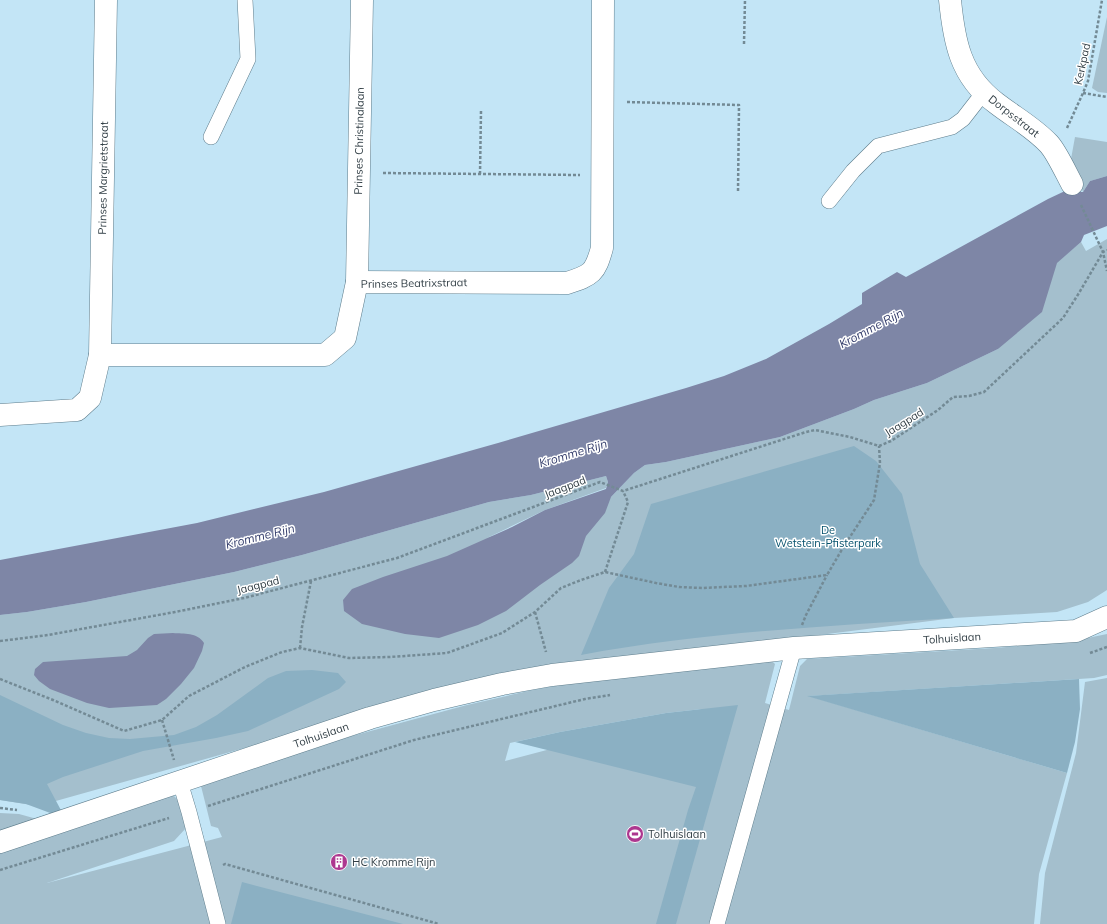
<svg xmlns="http://www.w3.org/2000/svg" width="1107" height="924" font-family="Mulish,sans-serif">
<style>
.green{fill:#a4bfcd;fill-rule:evenodd}
.forest{fill:#8bb0c3}
.water{fill:#7e86a6}
.lines{fill:none;stroke-linecap:round;stroke-linejoin:round}
.lane-casing{stroke:#5e7d8c;stroke-width:16}
.street-casing{stroke:#5e7d8c;stroke-width:23}
.path{stroke:#738a95;stroke-width:2.5;stroke-dasharray:3 2;stroke-linecap:butt}
.lane{stroke:#fff;stroke-width:15}
.street{stroke:#fff;stroke-width:22}
.labels{text-anchor:middle;dominant-baseline:central;stroke-width:3;stroke-linejoin:round;paint-order:stroke}
.street-label{font-size:11px;fill:#313e45;stroke:#fff}
.park-label{font-size:11px;fill:#05516c;stroke:#fff}
.poi-label{font-size:11px;fill:#313e45;stroke:#fff;text-anchor:start}
.water-label{font-size:12px;font-style:italic;fill:#363f6d;stroke:#fff}
</style>
<rect width="100%" height="100%" fill="#c3e5f6"/>
<g class="green">
<polygon points="1107,17 1107,93 1098,92 1092,88"/>
<polygon points="1075,137 1107,142 1107,176 1090,181 1083,192 1071,159"/>
<polygon points="1107,239 1107,590 1088,602 1057,612 954,618 505,675 38,806 0,800 0,615 27,612 86,602 234,572 302,555 489,502 531,495 606,476 608,482 606,488 545,510 487,538 611,497 634,473 645,465 666,462 780,437 854,409 874,400 927,383 998,349 1049,286 1056,263 1081,242 1086,251"/>
<path d="M1107,634v41l-13,3 -285,18 258,77 -28,101 -5,50h-1034v-73l172,-57 7,7 7,27 -12,13 -127,42 175,-46 -4,-9 -7,-2 -10,-40 62,-26 204,-55 61,-14 76,-14 164,-20 7,7 -10,39 24,7 11,-44 7,-7 188,-11 78,-7zM702,709l-197,52 5,-18 50,-11 106,-19z"/>
<polygon points="1107,678 1107,924 1040,924 1045,873 1076,753 1085,682"/>
<polygon points="0,813 19,814 37,819 0,832"/>
</g>
<g class="forest">
<path d="M854,446l22,15 26,33 18,70 34,54c-125,8 -250,14 -373,37l28,-67 25,-34 17,-50z"/>
<polygon points="312,670 338,673 346,682 339,689 248,731 216,738 143,751 63,777 47,784 63,814 53,814 26,804 0,800 0,695 63,725 86,733 109,738 130,739 174,735 196,727 217,715 268,678 286,671"/>
<polygon points="1079,679 1080,709 1075,742 1067,773 807,696"/>
<polygon points="738,705 676,924 656,924 688,810 696,787 515,742 560,732 666,713"/>
<polygon points="242,882 403,924 231,924"/>
</g>
<g class="water">
<polygon points="1107,176 1107,226 1084,235 1081,242 1057,263 1042,312 998,349 927,383 874,400 854,409 780,437 666,462 645,465 634,473 611,497 605,513 586,536 579,556 572,563 540,585 506,611 478,625 439,638 405,634 362,624 344,611 343,600 352,589 383,577 447,556 512,527 545,510 606,489 608,482 606,476 531,495 489,502 302,555 234,572 86,602 27,612 0,615 0,560 197,523 324,492 498,443 686,388 724,376 766,359 829,324 862,304 862,293 897,272 906,277 1048,199 1065,191 1083,192 1090,181"/>
<path d="M173,633c11,1 24,-1 31,10l-2,8 -8,17 -13,16 -15,15 -9,6 -48,3 -22,-5 -37,-14 -11,-8 -5,-6 1,-6 8,-7 84,-6 10,-6 11,-12 6,-4z"/>
</g>
<g class="lines">
<g class="lane-casing">
<g id="lane">
<polyline points="211,137 248,59 245,0"/>
<polyline points="829,201 853,171 878,146 952,127 963,119 984,92"/>
<polyline points="180,782 189,812 218,924"/>
<polyline points="717,924 794,648"/>
</g>
</g>
<g class="street-casing">
<g id="street">
<path d="M950,0c4,41 10,76 46,103 18,14 37,24 53,41 8,9 17,29 23,40"/>
<polyline points="357,282 362,0"/>
<polyline points="100,355 106,0"/>
<path d="M0,415l77,-5 13,-12 10,-43h225l20,-17 12,-56 210,1c25,-8 28,-10 35,-35l1,-248"/>
<polyline points="0,842 370,718 434,700 502,684 552,675 794,648 1076,631 1107,617"/>
</g>
</g>
<g class="path">
<polyline points="744,44 745,0"/>
<polyline points="1083,93 1107,97"/>
<polyline points="627,102 739,105 738,192"/>
<polyline points="1067,128 1083,93 1088,81 1102,0"/>
<polyline points="383,173 580,175"/>
<polyline points="480,174 481,111"/>
<polyline points="1081,205 1103,252 1107,271"/>
<polyline points="605,572 628,502 623,491"/>
<polyline points="535,612 546,652"/>
<polyline points="802,625 806,615 827,575"/>
<polyline points="0,641 48,635 175,612 244,598 397,558 600,482 623,491 806,432 815,430 850,437 879,446 891,441 938,410 953,397 969,396 984,392 1063,318 1079,293 1103,252 1107,250"/>
<polyline points="300,648 302,627 311,581"/>
<polyline points="1090,653 1107,647"/>
<polyline points="0,679 53,700 124,731 162,720 189,696 245,667 282,652 300,648 349,658 390,657 447,653 502,633 535,612 561,588 581,580 605,572 656,583 679,587 702,588 746,586 827,575 844,546 874,500 880,463 879,446"/>
<polyline points="162,720 174,760"/>
<polyline points="208,806 414,740 585,699 610,695"/>
<polyline points="0,808 17,810"/>
<polyline points="223,865 225,864 439,924"/>
<polyline points="0,870 169,818"/>
</g>
<use href="#lane" class="lane"/>
<use href="#street" class="street"/>
</g>
<defs>
<g id="stadium-disc" transform="scale(0.9)"><circle r="9.5" fill="#ad378f" stroke="#fff"/><path d="M0-5a6.5 5 0 1 0 0 10a6.5 5 0 1 0 0-10ZM-3.5-1.8h7v3.6h-7Z" fill="#fff"/></g>
<g id="building-disc" transform="scale(0.9)"><circle r="9.5" fill="#ad378f" stroke="#fff"/><path d="M-4-6H4V6H1V3H-1V6H-4ZM-2.5-4.3h1.7v1.8h-1.7ZM.8-4.3h1.7v1.8H.8ZM-2.5-1h1.7V.8h-1.7ZM.8-1h1.7V.8H.8Z" fill="#fff"/></g>
</defs>
<g fill-rule="evenodd">
<use href="#stadium-disc" x="635" y="834"/>
<use href="#building-disc" x="339" y="862"/>
</g>
<g class="labels">
<g class="street-label">
<text transform="translate(1082 64) rotate(-78)">Kerkpad</text>
<text transform="translate(1014 116) rotate(38)">Dorpsstraat</text>
<text transform="translate(359 141) rotate(-89)">Prinses Christinalaan</text>
<text transform="translate(103 178) rotate(-89)">Prinses Margrietstraat</text>
<text transform="translate(414 283) rotate(-1)">Prinses Beatrixstraat</text>
<text transform="translate(904 422) rotate(-32)">Jaagpad</text>
<text transform="translate(565 487) rotate(-21)">Jaagpad</text>
<text transform="translate(258 585) rotate(-14)">Jaagpad</text>
<text transform="translate(952 638) rotate(-4)">Tolhuislaan</text>
<text transform="translate(321 735) rotate(-19)">Tolhuislaan</text>
</g>
<g class="park-label">
<text x="828" y="530">De<tspan x="828" dy="13">Wetstein-Pfisterpark</tspan></text>
</g>
<g class="poi-label">
<text x="648" y="834">Tolhuislaan</text>
<text x="352" y="862">HC Kromme Rijn</text>
</g>
<g class="water-label">
<text transform="translate(871 328) rotate(-28)">Kromme Rijn</text>
<text transform="translate(573 453) rotate(-17)">Kromme Rijn</text>
<text transform="translate(260 536) rotate(-14)">Kromme Rijn</text>
</g>
</g>
</svg>
